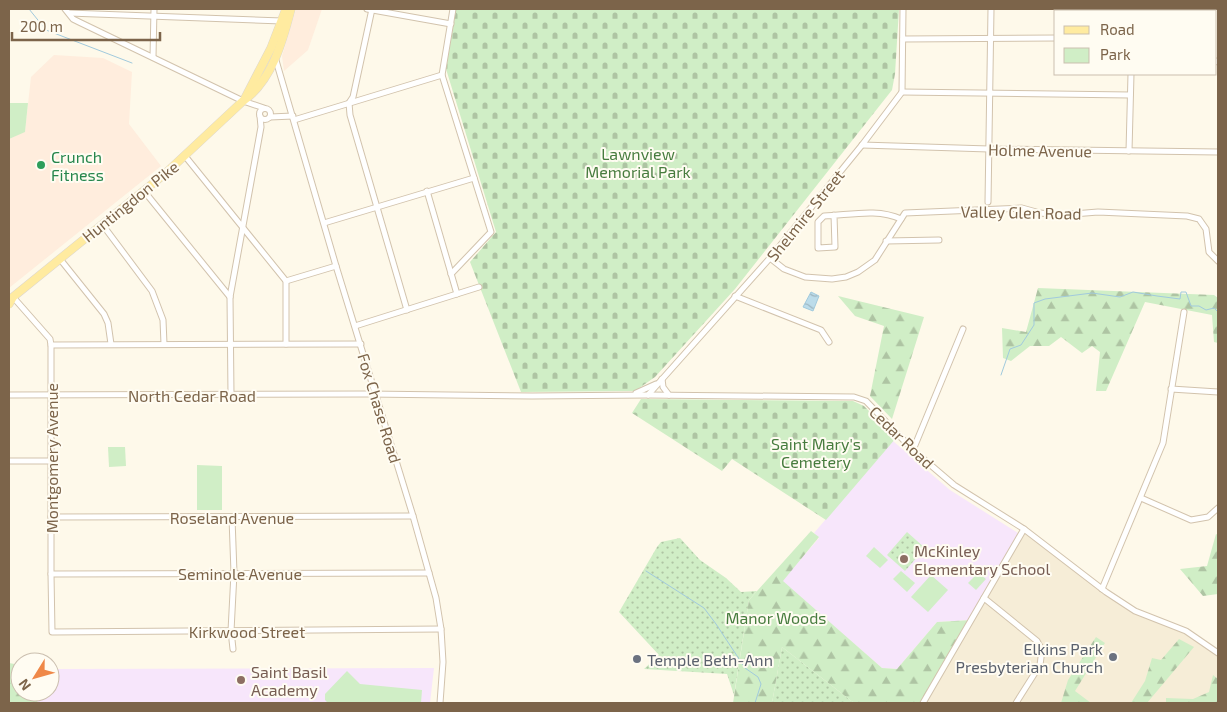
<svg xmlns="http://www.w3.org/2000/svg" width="1227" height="712" font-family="'Exo 2',sans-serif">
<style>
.residential{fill:#f6edd7}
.commercial{fill:#ffeddd}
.education{fill:#f7e6fb}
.grass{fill:url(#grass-dots)}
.forest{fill:url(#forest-firs)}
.cemetery{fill:url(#cemetery-stones)}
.park{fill:#d0eec6}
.water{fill:url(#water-waves);stroke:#a1cadd}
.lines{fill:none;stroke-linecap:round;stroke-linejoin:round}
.stream{stroke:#a1cadd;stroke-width:1}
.street-casing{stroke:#d2c3ad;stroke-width:7}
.primary-casing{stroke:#ddd7d0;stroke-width:9}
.street{stroke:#fff;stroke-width:5}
.primary{stroke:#ffeba0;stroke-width:8}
.leisure-dot{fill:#2e9e5b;stroke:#fffcf2;stroke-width:2}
.education-dot{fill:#8d6e63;stroke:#fffcf2;stroke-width:2}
.worship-dot{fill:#6b7280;stroke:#fffcf2;stroke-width:2}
.labels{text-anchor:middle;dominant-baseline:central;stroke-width:4;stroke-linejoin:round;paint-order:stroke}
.street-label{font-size:16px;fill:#7c644a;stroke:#fffcf2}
.park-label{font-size:16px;fill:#477c3e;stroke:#fffcf2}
.leisure-label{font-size:16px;fill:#27864d;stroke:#fffcf2;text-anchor:start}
.education-label{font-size:16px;fill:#785e54;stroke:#fffcf2;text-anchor:start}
.worship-label{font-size:16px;fill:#5b616d;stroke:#fffcf2;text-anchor:end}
</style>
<defs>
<pattern id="grass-dots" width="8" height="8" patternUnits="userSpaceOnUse" patternTransform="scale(1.25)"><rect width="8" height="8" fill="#d0eec6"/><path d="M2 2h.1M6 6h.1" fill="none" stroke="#aec4a3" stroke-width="1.8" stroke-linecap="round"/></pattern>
<pattern id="forest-firs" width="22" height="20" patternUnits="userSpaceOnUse" patternTransform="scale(1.25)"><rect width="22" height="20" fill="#d0eec6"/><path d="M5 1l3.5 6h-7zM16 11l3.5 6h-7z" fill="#aec4a3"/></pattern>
<pattern id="cemetery-stones" width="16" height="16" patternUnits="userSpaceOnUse" patternTransform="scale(1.25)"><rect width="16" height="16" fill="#d0eec6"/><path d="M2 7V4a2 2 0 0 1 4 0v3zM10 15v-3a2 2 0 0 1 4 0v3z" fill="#aec4a3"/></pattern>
<pattern id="water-waves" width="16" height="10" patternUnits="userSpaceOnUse" patternTransform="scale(1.25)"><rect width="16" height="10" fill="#bcdcea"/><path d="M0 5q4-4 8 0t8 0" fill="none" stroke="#9eb6c0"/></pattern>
</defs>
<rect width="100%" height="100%" fill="#fef9ea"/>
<polygon class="residential" points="1024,529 1135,611 1186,631 1218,653 1218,703 923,703"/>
<g class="commercial">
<polygon points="296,9 322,9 308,50 284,71 282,56"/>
<polygon points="54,55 103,58 132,72 129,124 161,166 9,288 9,139 25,131 31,77"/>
</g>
<g class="education">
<polygon points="893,441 950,490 1021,535 972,620 937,622 897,669 882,668 782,581 819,538 814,533"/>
<polygon points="434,668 430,703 37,703 40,692 50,692 50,669"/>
</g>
<g class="grass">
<polygon points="907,532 925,548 905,571 887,555"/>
<polygon points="680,538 700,560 726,578 741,592 757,591 749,600 734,695 727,674 644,669 659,655 619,612 657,547 661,542"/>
<polygon points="782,647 854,703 772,703"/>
</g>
<g class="forest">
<polygon points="1038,288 1214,295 1218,298 1218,343 1214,342 1212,315 1145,302 1106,391 1096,391 1100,352 1092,346 1082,353 1061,337 1049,346 1030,346 1011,361 1003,358 1002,328 1026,332"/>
<polygon points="838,296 924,317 892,419 870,396 884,326 855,316"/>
<polygon points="811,531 819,537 783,581 882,668 897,669 937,622 972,620 923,703 854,703 782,647 772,703 733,703 749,600"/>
<polygon points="1216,534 1218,535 1218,594 1203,596 1180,569 1207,566"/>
<polygon points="1096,637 1105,643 1075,691 1091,703 1061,703 1068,680"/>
<polygon points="1179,639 1194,647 1147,703 1131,703 1145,681 1152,658 1161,660"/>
<polygon points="9,663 20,665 20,692 40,692 37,703 9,703"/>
<polygon points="1213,675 1218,679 1218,703 1166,703 1166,698 1193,699 1209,692"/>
</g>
<g class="cemetery">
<polygon points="456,9 899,9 895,74 892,90 735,289 655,377 635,391 521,392 470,262 496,232 446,69"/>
<polygon points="641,399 853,401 864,406 896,438 826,520 732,459 722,471 632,413"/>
</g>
<g class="park">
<polygon points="9,103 28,103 25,132 9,139"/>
<polygon points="108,447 125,447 126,466 109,467"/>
<polygon points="197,465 222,466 222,510 197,510"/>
<polygon points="874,547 888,560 880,568 866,556"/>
<polygon points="901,571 915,583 907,592 893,579"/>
<polygon points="978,573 986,579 976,590 968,583"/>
<polygon points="931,575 948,590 928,612 911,597"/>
<polygon points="347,671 360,684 422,690 421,703 328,703 325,700 325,694"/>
</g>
<polygon class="water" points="811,292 819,296 813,311 803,307"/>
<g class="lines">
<g class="stream">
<polyline points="29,9 46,30 132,63"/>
<polyline points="1001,375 1010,349 1021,345 1034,325 1034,303 1045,299 1092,293 1120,297 1133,292 1157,296 1180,299 1181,292 1186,292 1191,306 1199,306 1206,310 1214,308 1218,312"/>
<polyline points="646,571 704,608 716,624 745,668 758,677 761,684 755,703"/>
</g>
<g class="street-casing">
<g id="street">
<polyline points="65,9 73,19 79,22 243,101 264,108"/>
<polyline points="367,9 451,24"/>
<polyline points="372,9 353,97 349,103 350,115 407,310"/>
<polyline points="1130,10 1130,11"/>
<polyline points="69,13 282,21"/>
<polyline points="903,39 1056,38"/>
<polyline points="153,57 154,9"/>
<polyline points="275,57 336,266 413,516 436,598 441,629 443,662 440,703"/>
<polyline points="1216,61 1218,62"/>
<polyline points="902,92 1130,95"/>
<circle cx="265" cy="114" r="5.5"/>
<polyline points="270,117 293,116"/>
<polyline points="294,120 442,75"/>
<polyline points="862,145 989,149 1218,152"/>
<polyline points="1129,151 1131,74"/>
<polyline points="185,156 286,281 286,344"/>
<polyline points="144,191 230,297"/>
<polyline points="427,191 457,294"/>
<polyline points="988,202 991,9"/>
<path d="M834,215l1,32 -17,1v-26l6,-6c26,-1 53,-8 77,3"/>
<polyline points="324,223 474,178"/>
<polyline points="102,224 152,291 163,320 164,344"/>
<polyline points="886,241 939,240"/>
<polyline points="770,258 784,269 805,277 832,279 846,277 858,272 875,260 905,213 1022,208 1040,213 1061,215 1098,212 1187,216 1199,219 1206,229 1209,252 1218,261"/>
<polyline points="60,259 104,314 108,323 111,344"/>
<polyline points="451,274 491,232 442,75 453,9"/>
<polyline points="286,281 336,266"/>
<polyline points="735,296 821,330 829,342"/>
<polyline points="13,297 50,339 51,345 51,574 52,632 441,629"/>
<polyline points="355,326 479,287"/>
<polyline points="51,345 361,344"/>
<polyline points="662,379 663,387 669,395"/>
<polyline points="1171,389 1218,392"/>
<polyline points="636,393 656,384"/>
<polyline points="9,395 368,394 532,396 648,395 854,397 866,401 913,450 954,485 1024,529 1106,592 1135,611 1186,631 1218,653"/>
<polyline points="231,395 230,297 261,127 260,116"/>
<polyline points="648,395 770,258 862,145 902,92 903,9"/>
<polyline points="913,450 963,329"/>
<polyline points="9,461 51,461"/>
<polyline points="1141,498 1191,520 1208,517 1218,508"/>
<polyline points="51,517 413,516"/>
<polyline points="232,518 234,573 231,631 233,649"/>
<polyline points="51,574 429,573"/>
<polyline points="1102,589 1163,443 1184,312"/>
<polyline points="984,598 1037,641 1042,650 1040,665 1016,703"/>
<polyline points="923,703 1024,529"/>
</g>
</g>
<g class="primary-casing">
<g id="primary">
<polyline points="244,100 271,48 286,9"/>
<path d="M9,304l4,-7 154,-125 76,-71c29,-20 40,-61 48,-92"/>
</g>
</g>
<use href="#street" class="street"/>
<use href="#primary" class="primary"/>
</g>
<circle class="leisure-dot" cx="41" cy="165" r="5"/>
<g class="education-dot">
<circle cx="904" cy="559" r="5"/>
<circle cx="241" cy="680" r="5"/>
</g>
<g class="worship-dot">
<circle cx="1113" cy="657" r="5"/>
<circle cx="637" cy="659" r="5"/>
</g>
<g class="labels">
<g class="street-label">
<text transform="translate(1040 150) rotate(1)">Holme Avenue</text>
<text transform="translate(130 201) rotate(-39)">Huntingdon Pike</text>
<text transform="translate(1021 212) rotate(1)">Valley Glen Road</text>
<text transform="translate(805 215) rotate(-51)">Shelmire Street</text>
<text x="192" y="395">North Cedar Road</text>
<text transform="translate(380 408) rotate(73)">Fox Chase Road</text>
<text transform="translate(902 437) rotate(44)">Cedar Road</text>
<text transform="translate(51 458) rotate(-90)">Montgomery Avenue</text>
<text x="232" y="517">Roseland Avenue</text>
<text x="240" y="573">Seminole Avenue</text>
<text x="247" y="631">Kirkwood Street</text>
</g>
<g class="park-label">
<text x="638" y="153">Lawnview<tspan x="638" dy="18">Memorial Park</tspan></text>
<text x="816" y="443">Saint Mary's<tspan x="816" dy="18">Cemetery</tspan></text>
<text x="776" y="617">Manor Woods</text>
</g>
<g class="leisure-label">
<text x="51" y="156">Crunch<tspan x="51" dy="18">Fitness</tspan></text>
</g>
<g class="education-label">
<text x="914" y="550">McKinley<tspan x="914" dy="18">Elementary School</tspan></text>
<text x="251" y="671">Saint Basil<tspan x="251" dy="18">Academy</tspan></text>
</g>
<g class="worship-label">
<text x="1103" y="648">Elkins Park<tspan x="1103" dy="18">Presbyterian Church</tspan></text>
<text x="647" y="659" text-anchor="start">Temple Beth-Ann</text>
</g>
</g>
<rect width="1227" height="712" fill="none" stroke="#7c644a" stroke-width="20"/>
<rect x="1054" y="10" width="162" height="65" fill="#fffcf2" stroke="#cbbfaf"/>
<rect x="1064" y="26" width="25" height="8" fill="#ffeba0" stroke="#cbbfaf"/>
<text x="1100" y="35" font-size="15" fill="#7c644a">Road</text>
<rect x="1064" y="48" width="25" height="15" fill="#d0eec6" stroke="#cbbfaf"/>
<text x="1100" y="60" font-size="15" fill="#7c644a">Park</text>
<g transform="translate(35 677) rotate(233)"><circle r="24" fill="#fffcf2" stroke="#cbbfaf"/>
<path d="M0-4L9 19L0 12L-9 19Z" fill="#ef8848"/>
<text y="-8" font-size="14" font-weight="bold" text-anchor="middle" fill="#7c644a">N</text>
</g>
<path d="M12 32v8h148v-8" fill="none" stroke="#7c644a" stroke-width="2.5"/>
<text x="20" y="32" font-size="15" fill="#7c644a" stroke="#fffcf2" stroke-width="4" paint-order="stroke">200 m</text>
</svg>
